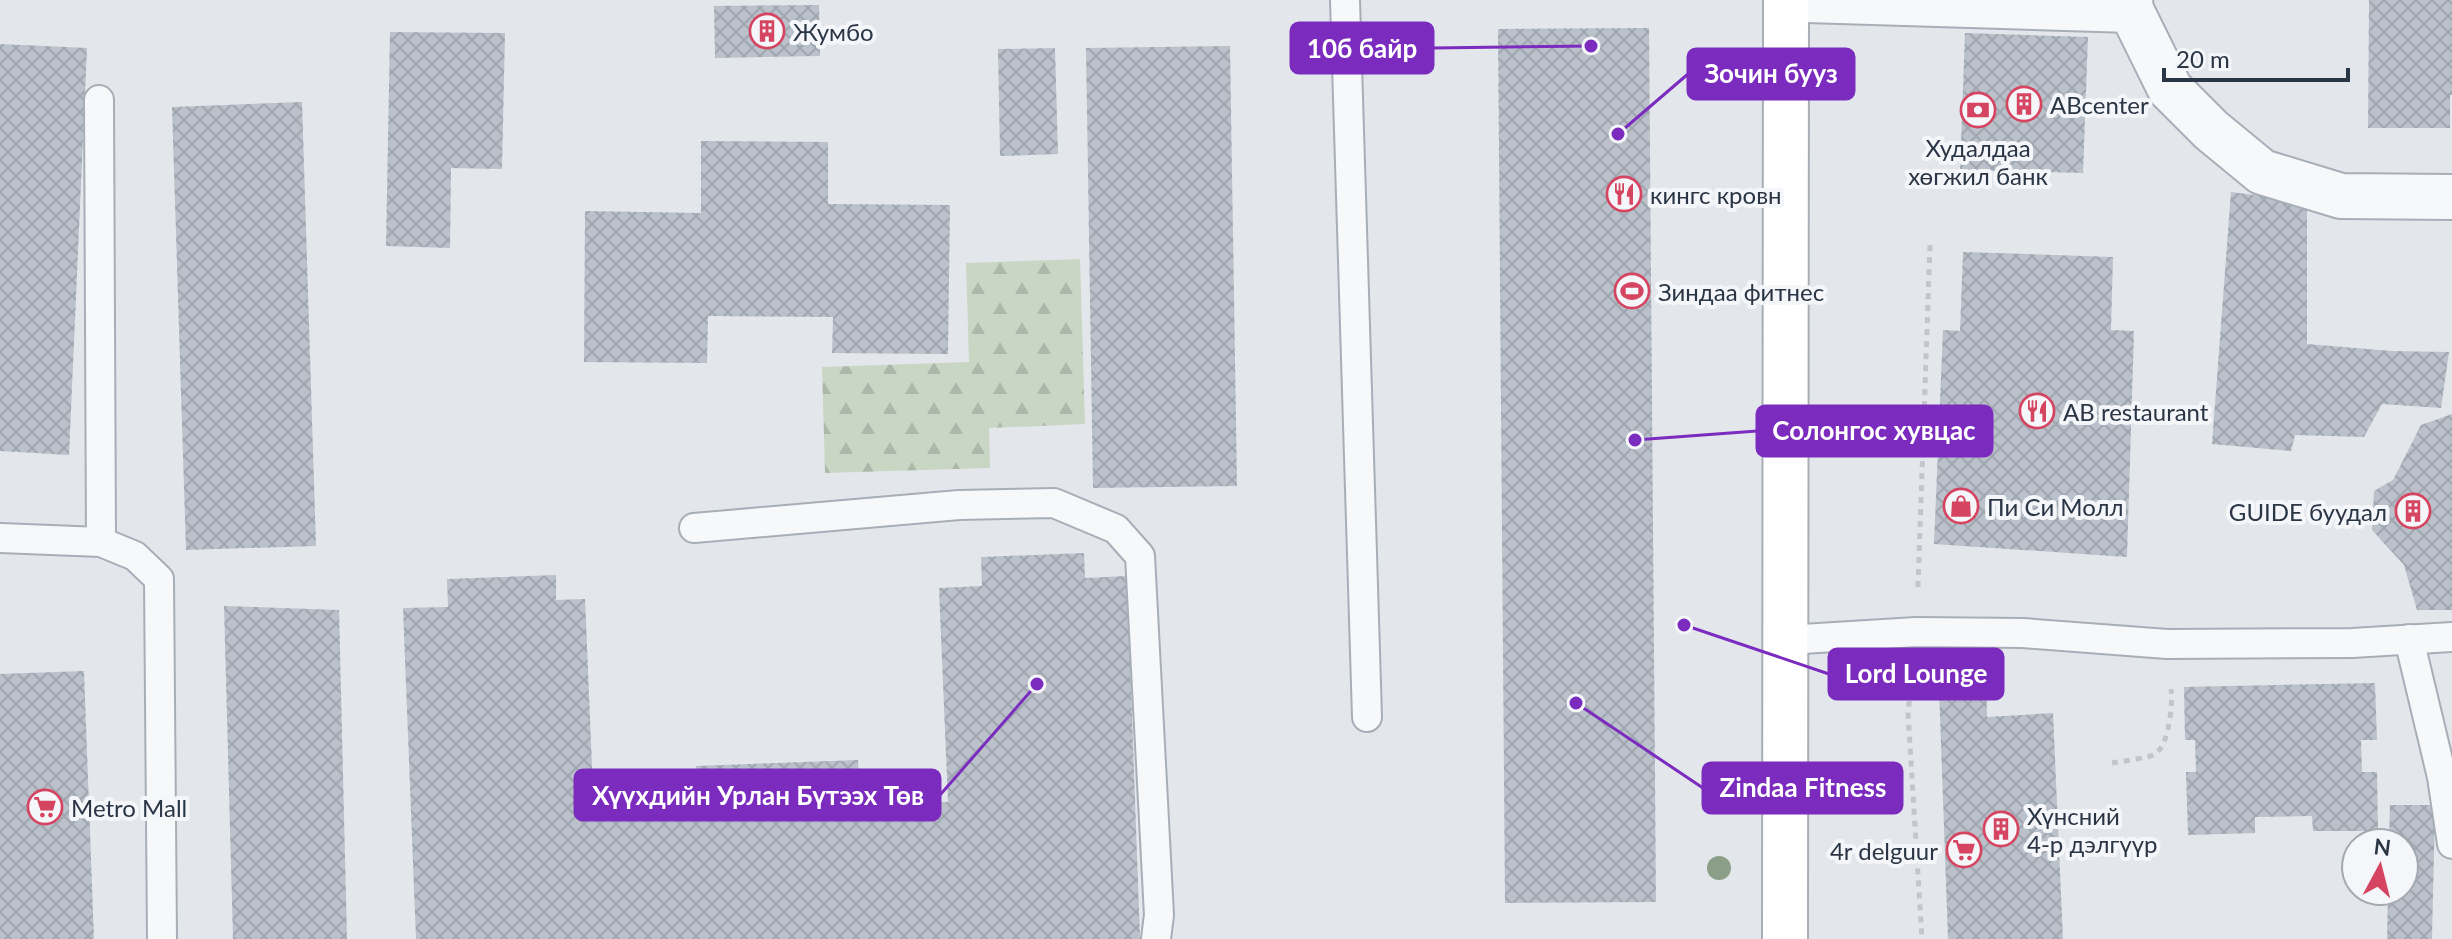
<svg xmlns="http://www.w3.org/2000/svg" width="2452" height="939" font-family="Lato,sans-serif">
<style>
.forest{fill:url(#forest-firs)}
.building{fill:url(#building-cross-hatch)}
.lines{fill:none;stroke-linecap:round;stroke-linejoin:round}
.lane-casing{stroke:#a8aeb7;stroke-width:32}
.street-casing{stroke:#a8aeb7;stroke-width:48}
.secondary-casing{stroke:#a8aeb7;stroke-width:48}
.path{stroke:#c2c5cb;stroke-width:5;stroke-dasharray:6 6;stroke-linecap:butt}
.lane{stroke:#f7f8fa;stroke-width:28}
.street{stroke:#f7f8fa;stroke-width:44}
.secondary{stroke:#fff;stroke-width:44}
.tree{fill:#8a9e88}
.labels{text-anchor:middle;dominant-baseline:central;stroke-width:8;stroke-linejoin:round;paint-order:stroke}
.poi-label{font-size:24px;fill:#2a3545;stroke:#f4f6f9;text-anchor:start}
.leader{fill:none;stroke:#7b2cbf;stroke-width:3}
.callout-dot{fill:#7b2cbf;stroke:#f4f6f9;stroke-width:3}
.callout{fill:#7b2cbf;stroke:#7b2cbf;stroke-width:3}
.callout-label{font-size:26px;text-anchor:middle;font-weight:bold;fill:#fff}
</style>
<defs>
<pattern id="forest-firs" width="22" height="20" patternUnits="userSpaceOnUse" patternTransform="scale(2)"><rect width="22" height="20" fill="#cad6c4"/><path d="M5 1l3.5 6h-7zM16 11l3.5 6h-7z" fill="#aeb8aa"/></pattern>
<pattern id="building-cross-hatch" width="8" height="8" patternUnits="userSpaceOnUse" patternTransform="scale(2)"><rect width="8" height="8" fill="#bac1ca"/><path d="M0 0l8 8M0 8l8-8" fill="none" stroke="#a0a6af"/></pattern>
</defs>
<rect width="100%" height="100%" fill="#e3e7ec"/>
<polygon class="forest" points="1080,259 1085,424 989,428 990,468 825,473 822,367 969,362 966,263"/>
<g class="building">
<polygon points="2369,0 2452,0 2452,95 2450,95 2450,128 2368,128"/>
<polygon points="819,5 820,56 715,58 714,6"/>
<polygon points="1649,28 1656,902 1505,903 1498,29"/>
<polygon points="390,32 505,33 502,169 451,168 450,248 386,246"/>
<polygon points="1965,33 2088,37 2083,173 1960,170"/>
<polygon points="0,44 87,48 69,455 0,451"/>
<polygon points="1230,46 1237,486 1093,488 1086,48"/>
<polygon points="1055,48 1058,154 1000,156 998,49"/>
<polygon points="302,102 316,546 186,550 172,107"/>
<polygon points="701,141 828,142 828,204 950,205 948,354 832,353 833,317 708,316 707,363 584,362 585,211 701,213"/>
<polygon points="2231,192 2270,197 2307,208 2307,344 2391,351 2449,352 2441,408 2382,404 2364,437 2295,435 2291,451 2212,444"/>
<polygon points="1963,252 2113,257 2111,330 2134,331 2127,557 1934,544 1943,330 1960,331"/>
<polygon points="2452,414 2452,610 2417,610 2404,565 2372,530 2374,491 2393,480 2421,425"/>
<polygon points="1084,553 1085,578 1127,576 1140,939 416,939 403,608 448,607 447,579 556,575 556,600 585,599 594,814 698,810 696,766 858,760 860,806 948,802 939,588 982,586 981,557"/>
<polygon points="224,606 339,610 347,939 233,939"/>
<polygon points="1986,658 1987,717 2053,713 2063,939 1948,939 1938,659"/>
<polygon points="84,671 94,939 0,939 0,674"/>
<polygon points="2375,683 2377,740 2361,740 2362,772 2377,772 2378,831 2313,831 2312,816 2255,817 2255,833 2188,835 2186,772 2196,772 2195,740 2185,740 2184,687"/>
<polygon points="2390,805 2435,805 2432,939 2387,939 2388,891 2404,891 2404,843 2389,843"/>
</g>
<g class="lines">
<g class="lane-casing">
<g id="lane">
<polyline points="1345,0 1367,717"/>
<polyline points="99,100 101,542"/>
<polyline points="694,528 959,505 1054,503 1116,529 1140,556 1159,915 1156,939"/>
<polyline points="0,538 101,542 135,556 159,579 162,939"/>
<polyline points="2409,639 2442,777 2452,844"/>
<polyline points="1786,640 1916,632 2023,633 2167,644 2352,643 2452,637"/>
</g>
</g>
<g class="street-casing">
<g id="street">
<polyline points="1807,0 2131,10"/>
<polyline points="2130,0 2131,10 2170,89 2211,130 2262,172 2341,196 2452,197"/>
</g>
</g>
<g class="secondary-casing">
<polyline id="secondary" points="1785,939 1786,0"/>
</g>
<g class="path">
<polyline points="1918,587 1930,244"/>
<polyline points="1912,677 1908,713 1922,939"/>
<path d="M2112,763c10,-2 34,-4 43,-9 14,-8 18,-51 16,-65"/>
</g>
<use href="#lane" class="lane"/>
<use href="#street" class="street"/>
<use href="#secondary" class="secondary"/>
</g>
<circle class="tree" cx="1719" cy="868" r="12"/>
<defs>
<g id="building-ring" transform="scale(1.8)"><circle r="9.5" fill="#f4f6f9" stroke="#d54561" stroke-width="1.5"/><path d="M-4-6H4V6H1V3H-1V6H-4ZM-2.5-4.3h1.7v1.8h-1.7ZM.8-4.3h1.7v1.8H.8ZM-2.5-1h1.7V.8h-1.7ZM.8-1h1.7V.8H.8Z" fill="#d54561"/></g>
<g id="bank-ring" transform="scale(1.8)"><circle r="9.5" fill="#f4f6f9" stroke="#d54561" stroke-width="1.5"/><path d="M-6-4H6V4H-6ZM0-2.3a2.3 2.3 0 1 0 0 4.6a2.3 2.3 0 1 0 0-4.6Z" fill="#d54561"/></g>
<g id="restaurant-ring" transform="scale(1.8)"><circle r="9.5" fill="#f4f6f9" stroke="#d54561" stroke-width="1.5"/><path d="M-5-6h1v4h1v-4h1v4h1v-4h1v5L-1.5 .5V6h-2V.5L-5-1ZM5-6V6H3V1.5H1.5Q1.5-4 5-6Z" fill="#d54561"/></g>
<g id="stadium-ring" transform="scale(1.8)"><circle r="9.5" fill="#f4f6f9" stroke="#d54561" stroke-width="1.5"/><path d="M0-5a6.5 5 0 1 0 0 10a6.5 5 0 1 0 0-10ZM-3.5-1.8h7v3.6h-7Z" fill="#d54561"/></g>
<g id="shop-ring" transform="scale(1.8)"><circle r="9.5" fill="#f4f6f9" stroke="#d54561" stroke-width="1.5"/><path d="M-5-2.5h2.3a2.7 3.5 0 0 1 5.4 0H5L5.5 6h-11ZM-1.5-2.5h3a1.5 2.3 0 0 0-3 0Z" fill="#d54561"/></g>
<g id="supermarket-ring" transform="scale(1.8)"><circle r="9.5" fill="#f4f6f9" stroke="#d54561" stroke-width="1.5"/><path d="M-6-5.5h2.5l.6 2H6L4.5 2H-2.5L-4.4-4H-6ZM-1.5 3.2a1.3 1.3 0 1 0 .1 0ZM3 3.2a1.3 1.3 0 1 0 .1 0Z" fill="#d54561"/></g>
</defs>
<g fill-rule="evenodd">
<use href="#building-ring" x="767" y="31"/>
<use href="#building-ring" x="2024" y="104"/>
<use href="#bank-ring" x="1978" y="110"/>
<use href="#restaurant-ring" x="1624" y="194"/>
<use href="#stadium-ring" x="1632" y="291"/>
<use href="#restaurant-ring" x="2037" y="411"/>
<use href="#shop-ring" x="1961" y="506"/>
<use href="#building-ring" x="2413" y="511"/>
<use href="#supermarket-ring" x="45" y="807"/>
<use href="#building-ring" x="2001" y="829"/>
<use href="#supermarket-ring" x="1964" y="850"/>
</g>
<g class="labels">
<g class="poi-label">
<text x="793" y="31">Жумбо</text>
<text x="2050" y="104">ABcenter</text>
<text x="1978" y="147" text-anchor="middle">Худалдаа<tspan x="1978" dy="28">хөгжил банк</tspan></text>
<text x="1650" y="194">кингс кровн</text>
<text x="1658" y="291">Зиндаа фитнес</text>
<text x="2063" y="411">AB restaurant</text>
<text x="1987" y="506">Пи Си Молл</text>
<text x="2387" y="511" text-anchor="end">GUIDE буудал</text>
<text x="71" y="807">Metro Mall</text>
<text x="2027" y="815">Хүнсний<tspan x="2027" dy="28">4-р дэлгүүр</tspan></text>
<text x="1938" y="850" text-anchor="end">4r delguur</text>
</g>
</g>
<path class="leader" d="M1591 46L1433 48M1618 134L1688 74M1635 440L1757 431M1684 625L1829 674M1576 703L1703 788M1037 684L940 795"/>
<g class="callout-dot">
<circle cx="1591" cy="46" r="8"/>
<circle cx="1618" cy="134" r="8"/>
<circle cx="1635" cy="440" r="8"/>
<circle cx="1684" cy="625" r="8"/>
<circle cx="1576" cy="703" r="8"/>
<circle cx="1037" cy="684" r="8"/>
</g>
<g class="callout">
<rect x="1291" y="23" width="142" height="50" rx="8"/>
<rect x="1688" y="49" width="166" height="50" rx="8"/>
<rect x="1757" y="406" width="235" height="50" rx="8"/>
<rect x="1829" y="649" width="174" height="50" rx="8"/>
<rect x="1703" y="763" width="199" height="50" rx="8"/>
<rect x="575" y="770" width="365" height="50" rx="8"/>
</g>
<g class="callout-label">
<text x="1362" y="58">10б байр</text>
<text x="1771" y="83">Зочин бууз</text>
<text x="1874" y="440">Солонгос хувцас</text>
<text x="1916" y="683">Lord Lounge</text>
<text x="1803" y="797">Zindaa Fitness</text>
<text x="758" y="805">Хүүхдийн Урлан Бүтээх Төв</text>
</g>
<g transform="translate(2380 867) rotate(7)"><circle r="38" fill="#f4f6f9" stroke="#a3a9b1" stroke-width="2"/>
<path d="M0-6L14 30L0 20L-14 30Z" fill="#d54561"/>
<text y="-12" font-size="22" font-weight="bold" text-anchor="middle" fill="#2a3545">N</text>
</g>
<path d="M2164 68v12h184v-12" fill="none" stroke="#2a3545" stroke-width="4"/>
<text x="2176" y="68" font-size="24" fill="#2a3545" stroke="#f4f6f9" stroke-width="6" paint-order="stroke">20 m</text>
</svg>
